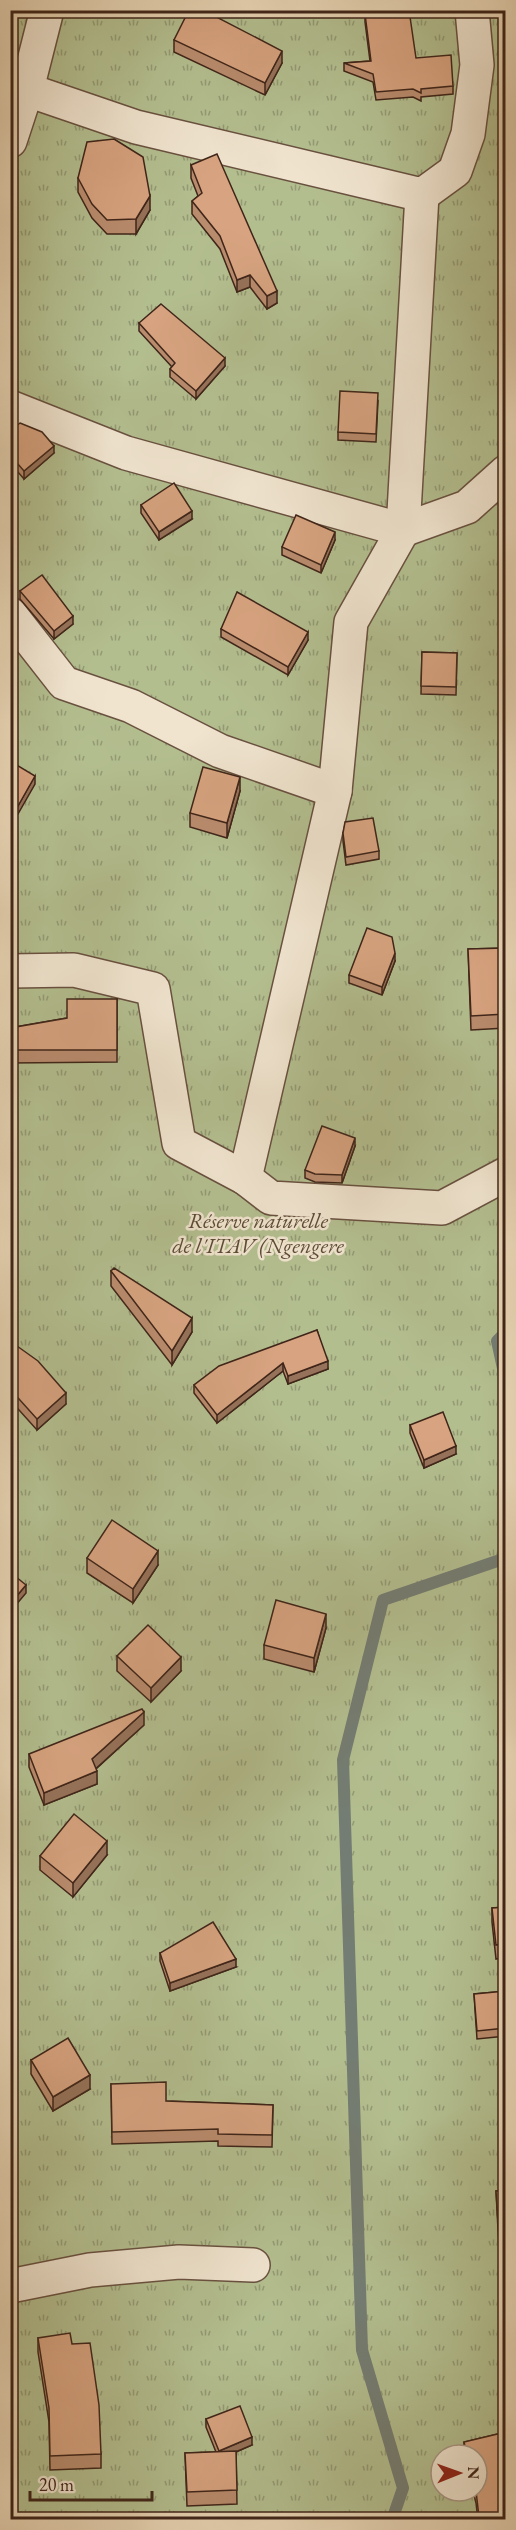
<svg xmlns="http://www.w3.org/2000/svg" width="516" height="2530" font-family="'EB Garamond',serif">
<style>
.park{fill:url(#park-tufts);stroke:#797254;stroke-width:1.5;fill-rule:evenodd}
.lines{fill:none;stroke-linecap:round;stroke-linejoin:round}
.stream{stroke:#747d73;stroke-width:12}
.minor-casing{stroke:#695140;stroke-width:36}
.minor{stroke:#f0e4cf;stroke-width:33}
.wall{fill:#b98c6e;stroke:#3f2519;stroke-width:1.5}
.shaded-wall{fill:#96725a;stroke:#3f2519;stroke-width:1.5}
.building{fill:#d7a380;stroke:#3f2519;stroke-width:1.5}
.labels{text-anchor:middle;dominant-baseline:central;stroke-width:5;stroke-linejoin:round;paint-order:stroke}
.park-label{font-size:22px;font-style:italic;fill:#5c4b36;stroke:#f0e4cf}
</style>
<defs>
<pattern id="park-tufts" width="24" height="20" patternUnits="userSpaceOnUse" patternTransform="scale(1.5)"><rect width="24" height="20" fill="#b3be8f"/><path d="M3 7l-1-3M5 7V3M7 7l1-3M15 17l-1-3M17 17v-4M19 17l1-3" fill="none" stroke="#939a74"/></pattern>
</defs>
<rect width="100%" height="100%" fill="#e8d5b5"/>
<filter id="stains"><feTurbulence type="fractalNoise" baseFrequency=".00333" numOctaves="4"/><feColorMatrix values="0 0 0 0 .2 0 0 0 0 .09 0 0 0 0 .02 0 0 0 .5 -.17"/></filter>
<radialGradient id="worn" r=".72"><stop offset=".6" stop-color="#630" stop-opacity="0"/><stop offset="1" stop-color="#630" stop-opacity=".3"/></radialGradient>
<path class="park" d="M11,11h494v2508l-494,1zM441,2455h36v36h-36z"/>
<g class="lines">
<g class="stream">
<polyline points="506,1332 497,1341 506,1382"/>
<polyline points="392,2520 403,2488 362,2350 343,1760 383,1600 506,1558"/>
</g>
<g class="minor-casing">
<g id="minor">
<polyline points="10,84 136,127 422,195 455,171 468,134 477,65 472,10"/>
<polyline points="10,141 27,89 47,10"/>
<polyline points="10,407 126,453 403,530 467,507 506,472"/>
<polyline points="10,614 64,683 131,706 220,751 335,791"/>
<polyline points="10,971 74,970 153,989 179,1143 245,1178 271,1198 442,1208 506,1174"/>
<polyline points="245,1178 335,791 351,622 403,530 422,195"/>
<polyline points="10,2286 90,2270 179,2262 253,2265"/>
</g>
</g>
<use href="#minor" class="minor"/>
</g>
<g class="wall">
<polygon points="365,14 416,58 453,86 453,94 421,97 421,101 413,97 376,100 373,82 344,71 344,63 370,61 365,22"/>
<polygon points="174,40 282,63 265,95 174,52"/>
<polygon points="191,165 277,303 267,309 250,287 237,292 220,249 192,214 192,201 198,196 191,178"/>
<polygon points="78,178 150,210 136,234 107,234 92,218 78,192"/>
<polygon points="139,323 225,366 196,399 170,377 170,369 172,367 139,331"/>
<polygon points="378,401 376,442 338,440 338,432"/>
<polygon points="10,431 54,453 24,479 10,463"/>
<polygon points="141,505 192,519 159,540 141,513"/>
<polygon points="335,540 321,573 282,555 282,547"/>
<polygon points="20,591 73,624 54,639 20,599"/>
<polygon points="221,629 308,640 288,675 221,637"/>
<polygon points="422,652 457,653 456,695 421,694"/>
<polygon points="240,791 227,838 190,827 190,813"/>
<polygon points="343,833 379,851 379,859 346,865 343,841"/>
<polygon points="506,948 506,1028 471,1030 468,949"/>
<polygon points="395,961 382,995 349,983 349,975"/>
<polygon points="117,999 117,1062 10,1063 10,1028 67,1018"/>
<polygon points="355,1146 342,1183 315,1182 305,1178 305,1170"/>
<polygon points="111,1271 192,1332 172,1365 111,1286"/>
<polygon points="317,1330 328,1369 288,1384 283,1371 217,1423 194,1393 194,1385"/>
<polygon points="10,1341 66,1404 37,1430 10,1400"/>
<polygon points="410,1425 456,1454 424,1468 410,1433"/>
<polygon points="87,1558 158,1565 133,1603 87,1573"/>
<polygon points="326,1628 314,1672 264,1659 264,1645"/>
<polygon points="117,1656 181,1671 151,1702 117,1671"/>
<polygon points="144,1725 96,1769 97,1784 44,1805 29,1767 29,1754"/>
<polygon points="107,1855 73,1897 40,1870 40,1856"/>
<polygon points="506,1907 506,1957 496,1959 492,1922 492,1908"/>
<polygon points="160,1953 236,1967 170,1991 160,1961"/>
<polygon points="506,1991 506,2036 477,2039 474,1994"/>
<polygon points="31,2060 90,2089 53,2111 31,2074"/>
<polygon points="111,2084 166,2101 273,2105 272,2147 218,2146 218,2141 112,2144"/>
<polygon points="496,2191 506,2191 506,2249 499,2249"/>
<polygon points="38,2338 72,2344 101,2454 101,2468 50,2470 49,2422 38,2352"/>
<polygon points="206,2419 252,2445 236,2452 237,2504 187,2506 185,2453 216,2452 206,2427"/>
<polygon points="506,2432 506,2520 478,2520 476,2503 473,2491 477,2491 477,2455 464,2455 464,2442"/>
</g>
<g class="shaded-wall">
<polygon points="282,51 282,63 265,95 265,83"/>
<polygon points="150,196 150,210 136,234 136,219"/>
<polygon points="250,275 250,287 237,292 237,280"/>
<polygon points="277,291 277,303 267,309 267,296"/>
<polygon points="225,358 225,366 196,399 196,391"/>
<polygon points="54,446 54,453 24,479 24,471"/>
<polygon points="192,511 192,519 159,540 159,532"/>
<polygon points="335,532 335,540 321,573 321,565"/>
<polygon points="73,616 73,624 54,639 54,631"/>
<polygon points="308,632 308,640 288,675 288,667"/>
<polygon points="35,776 35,784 10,828 10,820"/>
<polygon points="240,777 240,791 227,838 227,823"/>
<polygon points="395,953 395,961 382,995 382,987"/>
<polygon points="355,1138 355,1146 342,1183 342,1175"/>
<polygon points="192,1318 192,1332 172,1365 172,1351"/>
<polygon points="328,1361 328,1369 288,1384 288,1376"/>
<polygon points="283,1363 283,1371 217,1423 217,1415"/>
<polygon points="66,1393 66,1404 37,1430 37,1419"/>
<polygon points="456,1446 456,1454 424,1468 424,1460"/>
<polygon points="158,1551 158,1565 133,1603 133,1589"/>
<polygon points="26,1585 26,1593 10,1612 10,1604"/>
<polygon points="326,1614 326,1628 314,1672 314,1658"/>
<polygon points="181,1657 181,1671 151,1702 151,1688"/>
<polygon points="144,1712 144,1725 92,1772 92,1759"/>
<polygon points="97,1771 97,1784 44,1805 44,1793"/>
<polygon points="107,1841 107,1855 73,1897 73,1883"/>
<polygon points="236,1959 236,1967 170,1991 170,1983"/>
<polygon points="90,2075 90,2089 53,2111 53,2097"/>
<polygon points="252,2437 252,2445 219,2459 219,2451"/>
</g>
<g class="building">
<polygon points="189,10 203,10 282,51 265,83 174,40"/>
<polygon points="393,10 409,10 416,58 451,55 453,86 421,89 421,93 413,89 376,92 373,74 344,63 371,61 365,14"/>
<polygon points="114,139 143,157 150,196 136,219 107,220 92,204 78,178 87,142"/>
<polygon points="217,154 277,291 267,296 250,275 237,280 220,236 192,201 202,193 191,165"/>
<polygon points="161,304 225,358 196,391 170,369 175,363 139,323"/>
<polygon points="340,391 378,393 376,434 338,432"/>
<polygon points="20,423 42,432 54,446 24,471 10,455 10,431"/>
<polygon points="174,483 192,511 159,532 141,505"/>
<polygon points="296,515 335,532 321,565 282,547"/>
<polygon points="42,575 73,616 54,631 20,591"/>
<polygon points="237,592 308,632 288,667 221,629"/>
<polygon points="422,652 457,653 456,687 421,686"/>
<polygon points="10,761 35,776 10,820"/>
<polygon points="203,767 240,777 227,823 190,813"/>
<polygon points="373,818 379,851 346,857 343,833 345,822"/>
<polygon points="367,928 392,937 395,953 382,987 349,975"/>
<polygon points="506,948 506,1014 471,1016 468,949"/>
<polygon points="67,999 117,999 117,1050 10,1050 10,1028 67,1018"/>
<polygon points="322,1126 355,1138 342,1175 315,1174 305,1170"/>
<polygon points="114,1268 192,1318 172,1351 111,1271"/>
<polygon points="317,1330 328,1361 288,1376 283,1363 217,1415 194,1385 219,1366"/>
<polygon points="10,1341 38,1361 66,1393 37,1419 10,1389"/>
<polygon points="443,1412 456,1446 424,1460 410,1425"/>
<polygon points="112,1520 158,1551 133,1589 87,1558"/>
<polygon points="10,1572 26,1585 10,1604"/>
<polygon points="276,1600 326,1614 314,1658 264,1645"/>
<polygon points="148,1625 181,1657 151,1688 117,1656"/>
<polygon points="142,1709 144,1712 92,1759 97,1771 44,1793 29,1754"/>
<polygon points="74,1814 107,1841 73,1883 40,1856"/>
<polygon points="506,1907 506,1943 496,1945 492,1908"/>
<polygon points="213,1922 236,1959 170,1983 160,1953"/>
<polygon points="506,1991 506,2028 477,2031 474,1994"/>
<polygon points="68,2038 90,2075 53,2097 31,2060"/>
<polygon points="166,2082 166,2101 273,2105 272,2135 218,2134 218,2129 112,2132 111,2084"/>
<polygon points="496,2191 506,2191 506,2238 499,2238"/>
<polygon points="70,2333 72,2344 90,2343 99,2405 101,2454 50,2456 49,2408 38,2338"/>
<polygon points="240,2406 252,2437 219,2451 206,2419"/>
<polygon points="506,2432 506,2514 479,2517 476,2491 477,2491 477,2455 467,2455 464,2442"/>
<polygon points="236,2451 237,2490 187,2492 185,2453"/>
</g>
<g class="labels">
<g class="park-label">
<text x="258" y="1220">Réserve naturelle<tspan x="258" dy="25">de l'ITAV (Ngengere</tspan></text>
</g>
</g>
<rect width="516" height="2530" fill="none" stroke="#e8d5b5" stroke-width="36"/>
<rect x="12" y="12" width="492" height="2506" fill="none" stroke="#3f2519" stroke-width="3"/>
<rect x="18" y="18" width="480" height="2494" fill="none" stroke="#3f2519" stroke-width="1.5"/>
<g transform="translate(459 2473) rotate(89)"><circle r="28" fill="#f0e4cf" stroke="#a99886" stroke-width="1.5"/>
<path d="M0-4.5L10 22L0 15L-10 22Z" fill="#8f2418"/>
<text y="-9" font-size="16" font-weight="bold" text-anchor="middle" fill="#3f2519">N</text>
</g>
<path d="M30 2491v9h122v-9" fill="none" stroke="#3f2519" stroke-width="3"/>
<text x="39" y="2491" font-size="18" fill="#3f2519" stroke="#f0e4cf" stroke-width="4.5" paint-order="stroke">20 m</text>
<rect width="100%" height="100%" filter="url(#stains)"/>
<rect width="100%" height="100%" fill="url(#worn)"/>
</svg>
